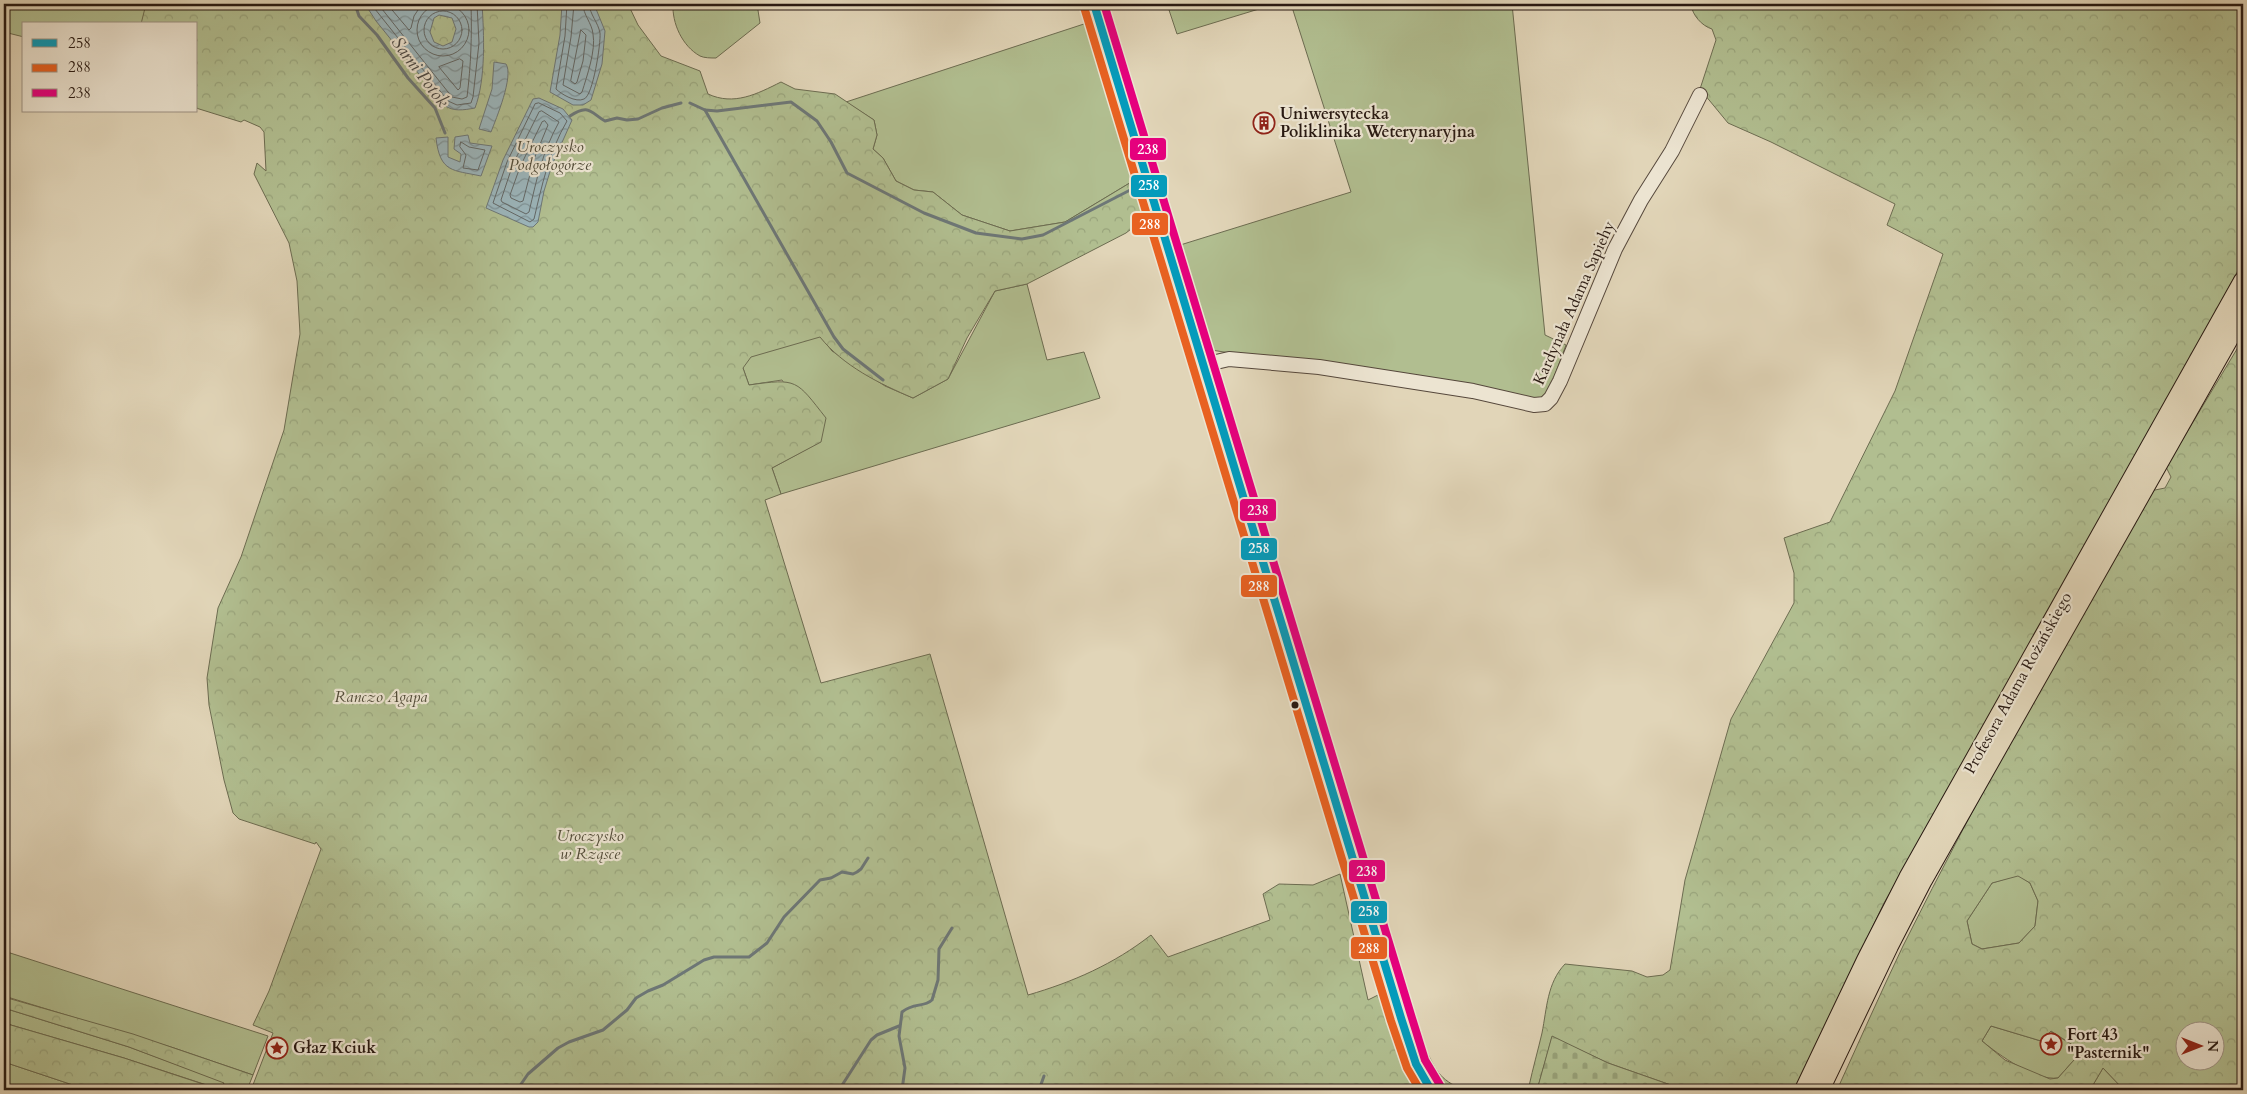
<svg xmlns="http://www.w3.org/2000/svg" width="2247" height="1094" font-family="Cardo,serif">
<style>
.grass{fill:#b1be90;stroke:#6c6c51}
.forest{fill:url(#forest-crowns);stroke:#6c6c51;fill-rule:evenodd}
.cemetery{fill:url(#cemetery-stones);stroke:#6c6c51}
.water{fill:url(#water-waves);stroke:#6d7777;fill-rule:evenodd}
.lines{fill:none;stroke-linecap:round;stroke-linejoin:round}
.shore{stroke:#626766;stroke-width:1}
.stream{stroke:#6d7777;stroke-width:3}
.minor-casing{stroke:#56483c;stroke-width:16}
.major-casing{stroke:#281912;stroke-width:20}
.minor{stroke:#ece4d1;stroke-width:14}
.major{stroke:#e1d5b8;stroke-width:18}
.bus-1-casing{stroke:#ece4d1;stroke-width:11}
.bus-2-casing{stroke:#ece4d1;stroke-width:11}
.bus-3-casing{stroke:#ece4d1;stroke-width:11}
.bus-1{stroke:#049bbb;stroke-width:8}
.bus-2{stroke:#e86121;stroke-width:8}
.bus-3{stroke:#e5007d;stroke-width:8}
.bus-dot{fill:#281912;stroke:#ece4d1;stroke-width:2}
.labels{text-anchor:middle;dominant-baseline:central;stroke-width:4.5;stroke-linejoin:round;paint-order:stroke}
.poi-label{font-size:16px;font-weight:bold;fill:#281912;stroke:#ece4d1;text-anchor:start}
.park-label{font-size:16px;font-style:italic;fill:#514b38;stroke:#ece4d1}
.street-label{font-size:16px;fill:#281912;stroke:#ece4d1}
.water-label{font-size:18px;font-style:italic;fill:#4a4845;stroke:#ece4d1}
.line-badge{stroke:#ece4d1;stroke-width:2}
.badge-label{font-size:14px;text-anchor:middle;font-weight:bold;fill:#fff}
</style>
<defs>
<pattern id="forest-crowns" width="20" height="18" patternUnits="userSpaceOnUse" patternTransform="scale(1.25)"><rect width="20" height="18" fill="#b1be90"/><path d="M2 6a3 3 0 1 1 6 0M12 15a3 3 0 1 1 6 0" fill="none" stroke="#98a37b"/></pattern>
<pattern id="cemetery-stones" width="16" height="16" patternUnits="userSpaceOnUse" patternTransform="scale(1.25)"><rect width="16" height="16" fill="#b1be90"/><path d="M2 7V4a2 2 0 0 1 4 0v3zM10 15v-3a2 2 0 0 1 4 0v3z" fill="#98a37b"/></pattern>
<pattern id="water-waves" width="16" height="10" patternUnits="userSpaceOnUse" patternTransform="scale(1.25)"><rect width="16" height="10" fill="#9bb5bb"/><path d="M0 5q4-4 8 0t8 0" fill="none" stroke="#7e9297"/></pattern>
</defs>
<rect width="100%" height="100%" fill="#e1d5b8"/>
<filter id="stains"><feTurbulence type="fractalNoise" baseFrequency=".004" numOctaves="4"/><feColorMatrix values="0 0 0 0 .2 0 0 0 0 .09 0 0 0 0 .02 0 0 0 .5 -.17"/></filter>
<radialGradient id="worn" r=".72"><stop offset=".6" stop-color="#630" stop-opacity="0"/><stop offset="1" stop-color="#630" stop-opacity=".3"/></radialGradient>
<g class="grass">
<polygon points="4,4 187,4 185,24 24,24 24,37 4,32"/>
<path d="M673,4h84l3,19 -44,35c-5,0 -12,0 -16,-2 -18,-10 -28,-33 -27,-52z"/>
<polygon points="1167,4 1272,4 1272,5 1177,34"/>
<polygon points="1291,4 1512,4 1545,335 1566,345 1547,396 1531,399 1211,350 1206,345 1177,246 1351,192"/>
<polygon points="1090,22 1138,178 1065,222 1010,231 962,215 933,192 914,190 896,181 883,158 873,149 877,135 874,120 846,102"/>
<polygon points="647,211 785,291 832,351 885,386 913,398 948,379 995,291 1027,284 1047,360 1084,352 1100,398 781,494 772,468 820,442 782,380 749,385 743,368 709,349 725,373 728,399 702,418"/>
<polygon points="2018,875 2030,883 2038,901 2035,926 2019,943 1982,949 1972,944 1967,921 1992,883"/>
<polygon points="4,951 268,1036 253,1075 174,1048 4,996"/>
<polygon points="4,1008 129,1047 224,1082 222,1090 124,1058 4,1023"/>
<path d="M1991,1026l50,15 9,-10 32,20 -24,27c-23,3 -59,-23 -76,-37z"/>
<polygon points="4,1062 88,1090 4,1090"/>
<polygon points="2103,1068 2124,1090 2090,1090"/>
</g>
<g class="forest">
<path d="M146,4h482l10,21 23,31 39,15 8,23c26,12 49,0 73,-12l14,7 40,5 39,26 3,15 -4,14 10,9 13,23 18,9 19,2 29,23 48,16 55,-9 73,-44 11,41 -9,3 -14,11 -99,51 -32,7 -28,47 -19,41 -35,19c-33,-14 -70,-32 -93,-61l-69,20 -8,11 6,17c49,-7 47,-5 77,33l-5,24 -49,26 9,26 -16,6 56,183 109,-29 98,341c45,-13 86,-31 123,-60l17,22 102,-37 -7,-26 16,-10 34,1 27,-11 28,126 18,-9 38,99h-1173l22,-57 -20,-8 16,-34 52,-142 -5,-7 -1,2 -76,-25 -6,-6 -9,-33 -15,-75 -2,-27 11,-70 23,-51 43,-127 16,-96 -3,-53 -8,-38 -35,-69 3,-11 9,8 -2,-39 -4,-5 -16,-7 -3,2 -45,-14v-84h-55z"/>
<path d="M1691,4h552v257l-120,223 -239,419 -90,187h-109l-77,-27 -56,-26 -14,50 -9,-1c4,-18 9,-36 13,-53 5,-25 5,-50 23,-69l67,7 15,6 16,-2 7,-5 15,-90 46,-161 63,-116v-30l-10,-35 46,-16 65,-131 48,-137 -56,-29 8,-21 -124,-62 -43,-19 -28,-34 16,-49 -4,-11c-10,-3 -20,-14 -21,-25z"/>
<path d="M2243,339v751h-119l-21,-22 -13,22h-253c22,-48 43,-96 66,-144 77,-154 162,-305 247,-455l15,-3 6,-11 -5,-10zM2018,876l12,7 8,18 -3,25 -16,17 -37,6 -10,-5 -5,-23 25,-38zM1991,1026l50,15 10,-10 31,20 -24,27 -8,1 -45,-19 -23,-19zM2184,1032h30v30h-30z"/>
<polygon points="4,997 133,1034 253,1075 247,1090 88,1090 4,1062 4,1023 124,1058 221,1090 224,1083 129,1047 4,1008"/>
<path d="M1424,1046c12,24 14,33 40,44h-19l-11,-13 -16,-29z"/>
</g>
<polygon class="cemetery" points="1552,1036 1608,1063 1685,1090 1537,1090"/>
<g class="water">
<path d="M365,4h117c2,30 4,75 -7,104 -11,2 -22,4 -31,-3l-68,-84zM439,15l13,3 4,11 -4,13 -9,4 -9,-4 -4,-10 4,-14z"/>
<polygon points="562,4 594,4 605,31 602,64 591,100 583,105 573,105 550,92 560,35"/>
<path d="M494,62l12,2c8,12 -10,55 -15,68l-12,-3 13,-40z"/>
<polygon points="539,98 563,109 572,120 552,165 544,191 538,222 533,227 529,227 486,208 503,160 533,99"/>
<path d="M468,135l2,8 22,3 -11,30c-28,-6 -41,-3 -45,-38l12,-1v20l12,5 1,-8 -7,-5 1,-12z"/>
</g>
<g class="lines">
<g class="shore">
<polyline points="371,4 448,101 457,105 471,103 473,97 479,43 477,4"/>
<path d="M378,4l74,93 10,2 5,-2c4,-32 5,-62 4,-93"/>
<polyline points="387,4 409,30 411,28 414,16 422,4"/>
<path d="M567,4l-2,32 -9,53c5,5 20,14 28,10 9,-3 17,-56 16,-66 -2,-11 -10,-18 -11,-29"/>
<path d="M574,4l-3,33 -8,48 17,9 2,-2c5,-16 14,-42 11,-58 -1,-11 -10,-19 -10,-30"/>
<circle cx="443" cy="30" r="26"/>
<circle cx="443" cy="30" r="19"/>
<polygon points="581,30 586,35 583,61 577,82 575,84 571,81"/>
<polygon points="460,59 463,61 460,88 458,90 439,67"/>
<path d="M539,103l21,10 7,8c-18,31 -25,64 -33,98l-4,3 -37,-19 14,-41 28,-58z"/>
<path d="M542,111l17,11c-17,31 -22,56 -30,90l-3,2 -24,-12 -1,-2 12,-36 26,-52z"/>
<polygon points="545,121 548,125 534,159 523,201 520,202 511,198 510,195 520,167 542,122"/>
<polygon points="461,142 469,147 485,150 478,170 463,168 466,155 460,147"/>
</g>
<g class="stream">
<polyline points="355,4 359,16 377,35 408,78 435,108 445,133"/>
<polyline points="690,103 705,110 717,111 791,102 817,121 831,142 847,173 924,213 976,233 1022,239 1043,235 1136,187"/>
<polyline points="705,110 834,337 843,349 883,380"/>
<path d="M570,116c19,-13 21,-3 35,5l12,-3 10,2 11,-1 24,-11 19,-5"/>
<polyline points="517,1090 528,1074 558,1048 569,1042 603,1030 627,1010 636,998 648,991 663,985 704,960 714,957 749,957 767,943 784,917 820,880 831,878 842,872 853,874 857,872 861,869 868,858"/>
<polyline points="839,1090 871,1040 877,1035 899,1026"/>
<path d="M902,1090l3,-22 -6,-32 3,-24c12,-10 21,-4 30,-12l6,-20 1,-31 13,-21"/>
<polyline points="1039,1090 1044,1076"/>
</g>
<g class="minor-casing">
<g id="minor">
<polyline points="1094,4 1401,1018 1416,1064 1431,1090"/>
<polyline points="1203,365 1229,359 1319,367 1473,391 1534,405 1545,404 1551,398 1560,381 1615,249 1641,200 1672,151 1700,95"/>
</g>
</g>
<g class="major-casing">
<g id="major">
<polyline points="1804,1090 1866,960 1908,878 2243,281"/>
<polyline points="1820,1090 1889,946 1923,880 2243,314"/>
</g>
</g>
<use href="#minor" class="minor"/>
<use href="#major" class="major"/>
<g class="bus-1-casing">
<polyline id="bus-1" points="1094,4 1401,1018 1416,1064 1431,1090"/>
</g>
<g class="bus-2-casing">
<polyline id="bus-2" points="1084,7 1391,1021 1407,1068 1420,1090"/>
</g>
<g class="bus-3-casing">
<polyline id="bus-3" points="1104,4 1411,1015 1425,1060 1440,1085"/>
</g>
<use href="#bus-1" class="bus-1"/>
<use href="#bus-2" class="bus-2"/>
<use href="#bus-3" class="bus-3"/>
</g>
<defs>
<g id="building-ring" transform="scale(1.125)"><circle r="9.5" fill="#ece4d1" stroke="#8f2418" stroke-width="1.5"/><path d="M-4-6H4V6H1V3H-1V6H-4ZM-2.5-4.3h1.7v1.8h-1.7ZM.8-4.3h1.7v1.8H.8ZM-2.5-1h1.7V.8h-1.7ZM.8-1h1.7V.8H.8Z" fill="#8f2418"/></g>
<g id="sight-ring" transform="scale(1.125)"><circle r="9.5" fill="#ece4d1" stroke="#8f2418" stroke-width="1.5"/><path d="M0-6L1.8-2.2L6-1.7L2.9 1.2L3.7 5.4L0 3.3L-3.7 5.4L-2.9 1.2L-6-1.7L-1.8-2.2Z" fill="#8f2418"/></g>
</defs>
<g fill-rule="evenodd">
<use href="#building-ring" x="1264" y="123"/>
<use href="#sight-ring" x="2051" y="1044"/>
<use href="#sight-ring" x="277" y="1048"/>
</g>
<circle class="bus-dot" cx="1295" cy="705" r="4.5"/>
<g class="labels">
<g class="poi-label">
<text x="1280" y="114">Uniwersytecka<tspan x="1280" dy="18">Poliklinika Weterynaryjna</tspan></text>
<text x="2067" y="1035">Fort 43<tspan x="2067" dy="18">"Pasternik"</tspan></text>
<text x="293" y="1048">Głaz Kciuk</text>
</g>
<g class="park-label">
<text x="550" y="147">Uroczysko<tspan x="550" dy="18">Podgołogórze</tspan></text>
<text x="381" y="697">Ranczo Agapa</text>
<text x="590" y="836">Uroczysko<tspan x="590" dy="18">w Rząsce</tspan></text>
</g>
<g class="street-label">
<text transform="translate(1574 303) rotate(-66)">Kardynała Adama Sapiehy</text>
<text transform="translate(2018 683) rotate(-61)">Profesora Adama Rożańskiego</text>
</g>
<g class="water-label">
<text transform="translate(420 72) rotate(53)">Sarni Potok</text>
</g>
</g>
<g class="line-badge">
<rect x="1129" y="137" width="38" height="24" rx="5" fill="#e5007d"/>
<rect x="1130" y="174" width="38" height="24" rx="5" fill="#049bbb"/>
<rect x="1131" y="212" width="38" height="24" rx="5" fill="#e86121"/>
<rect x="1239" y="498" width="38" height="24" rx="5" fill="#e5007d"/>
<rect x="1240" y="537" width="38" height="24" rx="5" fill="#049bbb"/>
<rect x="1240" y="574" width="38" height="24" rx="5" fill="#e86121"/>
<rect x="1348" y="859" width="38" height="24" rx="5" fill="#e5007d"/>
<rect x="1350" y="900" width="38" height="24" rx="5" fill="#049bbb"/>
<rect x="1350" y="936" width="38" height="24" rx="5" fill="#e86121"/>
</g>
<g class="badge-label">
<text x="1148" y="154">238</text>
<text x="1149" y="190">258</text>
<text x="1150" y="229">288</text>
<text x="1258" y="515">238</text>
<text x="1259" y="553">258</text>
<text x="1259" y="591">288</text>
<text x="1367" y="876">238</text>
<text x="1369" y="916">258</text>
<text x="1369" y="953">288</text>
</g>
<rect width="2247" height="1094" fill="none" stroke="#e1d5b8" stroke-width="20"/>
<rect x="5" y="5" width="2237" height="1084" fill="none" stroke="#281912" stroke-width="2.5"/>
<rect x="10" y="10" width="2227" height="1074" fill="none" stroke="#281912"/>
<rect x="22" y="22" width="175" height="90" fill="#ece4d1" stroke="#9e9385"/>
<rect x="32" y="39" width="25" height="8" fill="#049bbb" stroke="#9e9385"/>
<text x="68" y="48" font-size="15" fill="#281912">258</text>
<rect x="32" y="64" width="25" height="8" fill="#e86121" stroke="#9e9385"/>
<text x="68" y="72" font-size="15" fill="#281912">288</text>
<rect x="32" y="89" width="25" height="8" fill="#e5007d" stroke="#9e9385"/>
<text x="68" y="98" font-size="15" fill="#281912">238</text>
<g transform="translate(2200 1046) rotate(90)"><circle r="24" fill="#ece4d1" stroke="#9e9385"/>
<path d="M0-4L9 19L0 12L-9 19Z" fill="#8f2418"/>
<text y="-8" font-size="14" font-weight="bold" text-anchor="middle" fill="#281912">N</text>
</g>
<rect width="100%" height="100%" filter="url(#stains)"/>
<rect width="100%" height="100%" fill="url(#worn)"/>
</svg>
